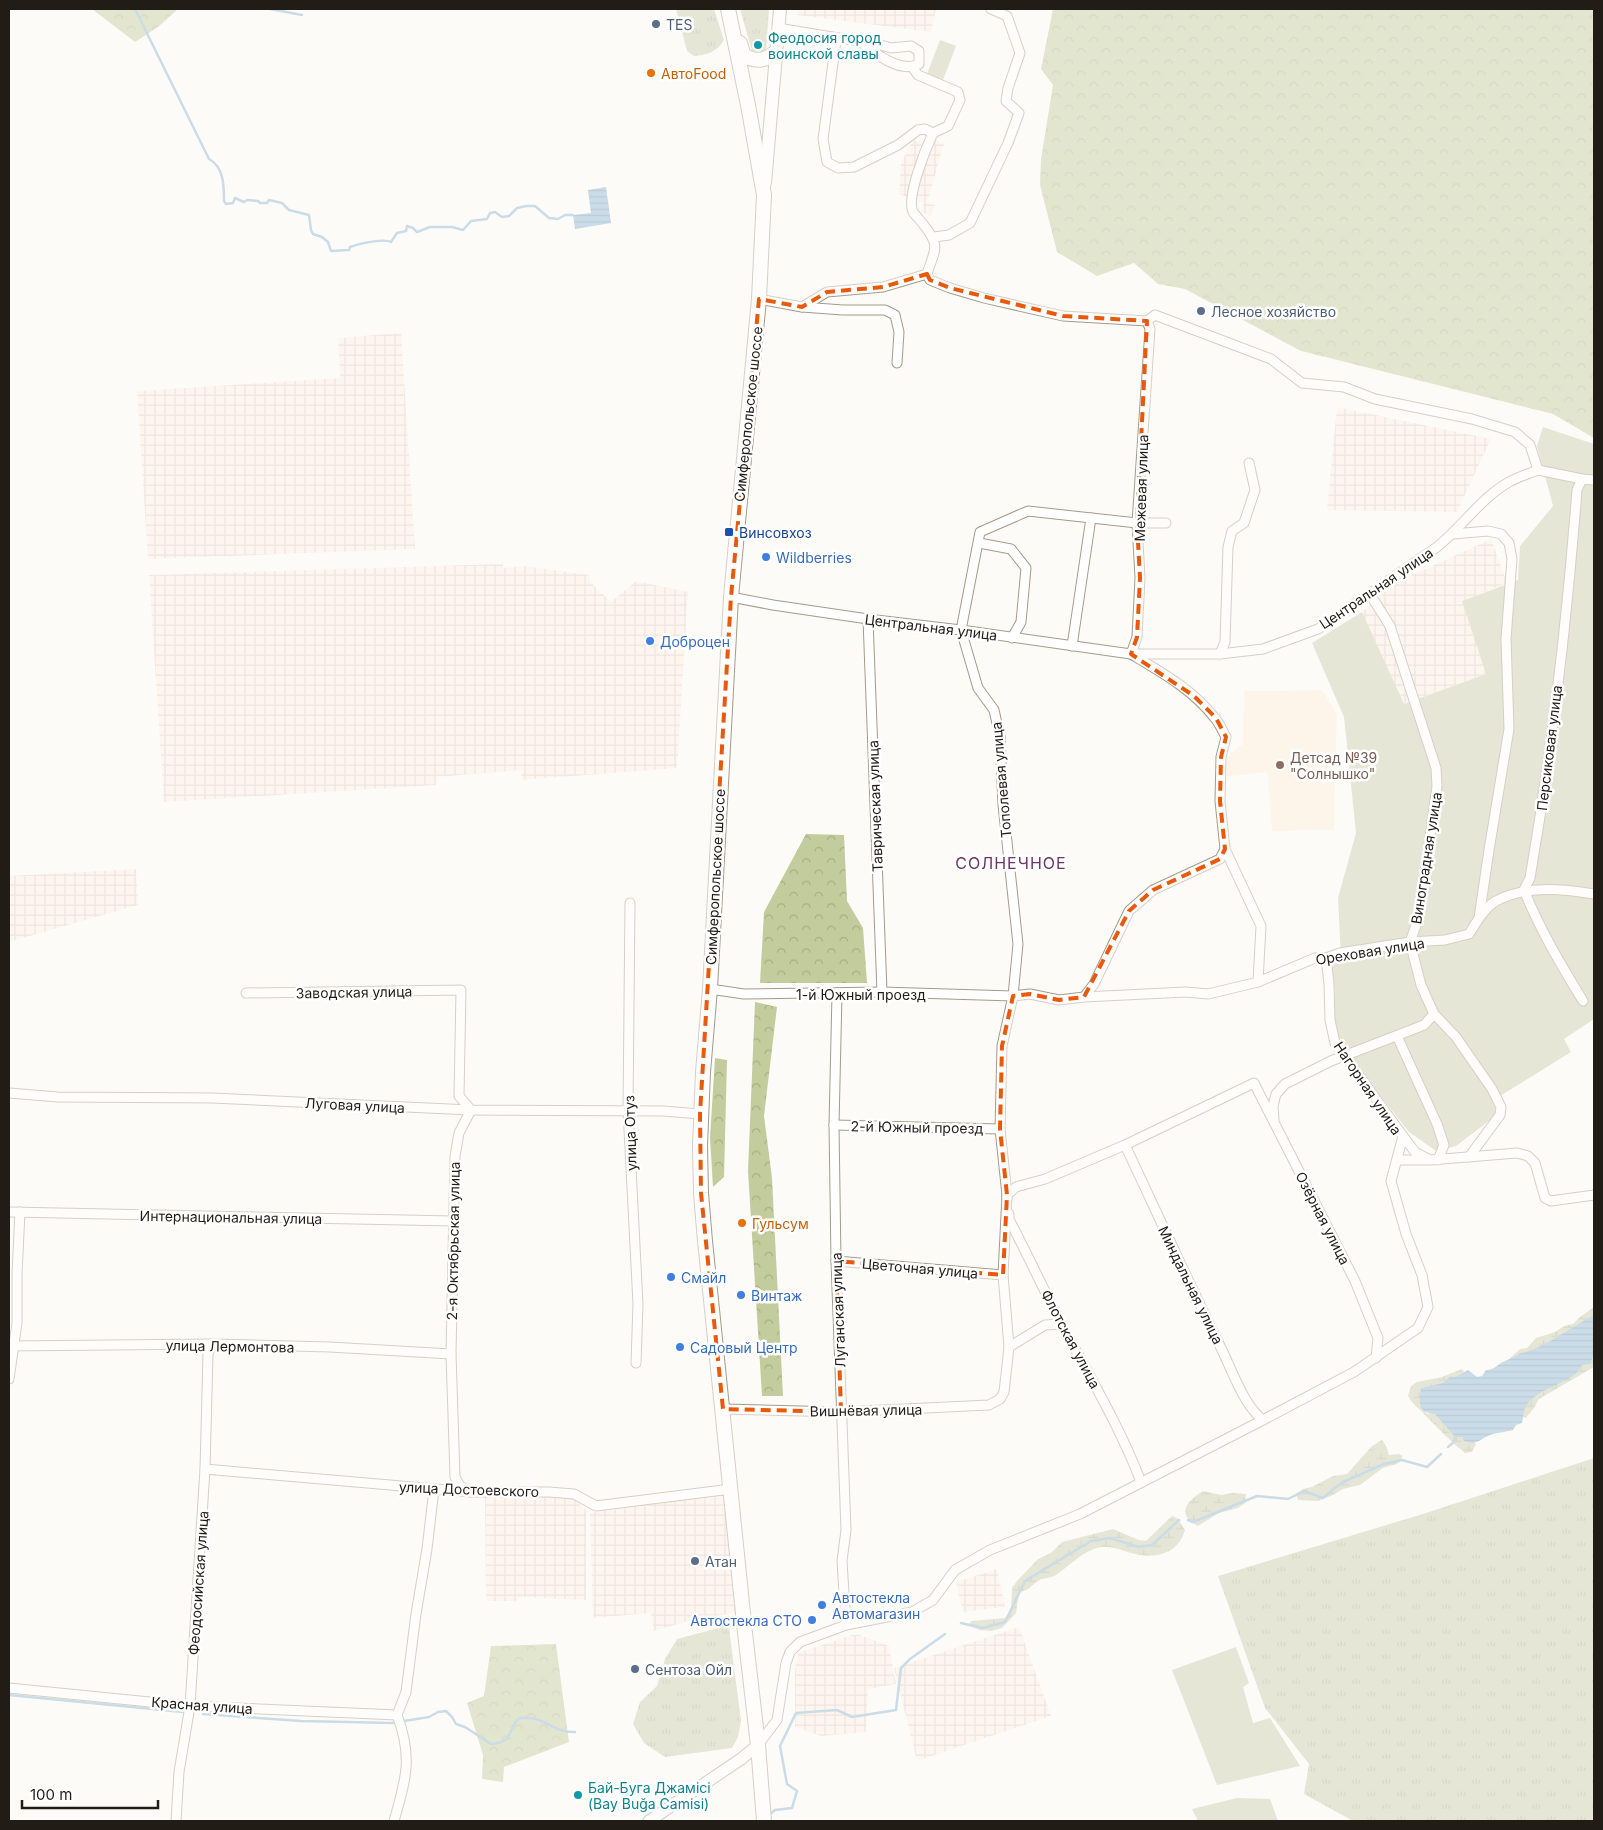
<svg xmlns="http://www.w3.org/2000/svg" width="1603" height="1830" font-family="Inter,sans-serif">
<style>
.industrial{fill:url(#industrial-grid)}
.built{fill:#fdeeda}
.grass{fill:url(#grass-tufts)}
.forest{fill:url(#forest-crowns)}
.wetland{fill:url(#wetland-marsh)}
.green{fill:#c7cdac}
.water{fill:url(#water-rules)}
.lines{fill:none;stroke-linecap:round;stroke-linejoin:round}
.stream{stroke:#8bb5d6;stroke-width:2.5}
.minor-casing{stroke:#a69a89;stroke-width:11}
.tertiary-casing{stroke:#a69a89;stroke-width:13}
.secondary-casing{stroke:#a69a89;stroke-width:14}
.primary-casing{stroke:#a69a89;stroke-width:16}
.minor{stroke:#fff;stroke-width:9}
.tertiary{stroke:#fff;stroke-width:11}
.secondary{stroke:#fff;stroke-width:12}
.primary{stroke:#fff;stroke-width:14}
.marked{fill:none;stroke:#e8590c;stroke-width:4;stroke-dasharray:10 6;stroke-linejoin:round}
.service-dot{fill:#5c6f8a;stroke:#fff;stroke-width:2}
.culture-dot{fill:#0f9aa8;stroke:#fff;stroke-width:2}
.food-dot{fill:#e8710a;stroke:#fff;stroke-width:2}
.transit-dot{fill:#1a4fb4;stroke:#fff;stroke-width:2}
.shop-dot{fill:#3f7fe0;stroke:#fff;stroke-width:2}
.education-dot{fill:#8d6e63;stroke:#fff;stroke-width:2}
.labels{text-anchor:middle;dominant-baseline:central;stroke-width:5;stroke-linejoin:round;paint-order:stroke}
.service-label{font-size:14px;fill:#4e5e75;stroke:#fff;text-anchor:start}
.culture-label{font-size:14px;fill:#0d838f;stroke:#fff;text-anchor:start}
.food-label{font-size:14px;fill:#c56008;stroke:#fff;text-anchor:start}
.street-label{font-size:14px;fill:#211c16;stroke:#fff}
.transit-label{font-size:14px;fill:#164399;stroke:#fff;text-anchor:start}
.shop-label{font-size:14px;fill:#366cbe;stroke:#fff;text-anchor:start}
.education-label{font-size:14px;fill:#785e54;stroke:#fff;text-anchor:start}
.quarter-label{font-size:16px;letter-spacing:1px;fill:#6b3768;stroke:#fff}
</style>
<defs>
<pattern id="industrial-grid" width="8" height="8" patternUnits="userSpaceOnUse" patternTransform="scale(1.25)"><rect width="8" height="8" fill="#ffede3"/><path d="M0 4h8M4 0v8" fill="none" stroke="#dacbc2"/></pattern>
<pattern id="grass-tufts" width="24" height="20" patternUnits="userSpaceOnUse" patternTransform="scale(1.25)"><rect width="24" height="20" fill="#c7cdac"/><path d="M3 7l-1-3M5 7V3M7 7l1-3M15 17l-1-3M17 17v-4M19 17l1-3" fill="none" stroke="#abaf93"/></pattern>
<pattern id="forest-crowns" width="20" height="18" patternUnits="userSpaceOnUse" patternTransform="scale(1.25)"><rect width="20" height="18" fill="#c3cc9c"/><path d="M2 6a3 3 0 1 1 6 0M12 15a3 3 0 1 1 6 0" fill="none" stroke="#a7af86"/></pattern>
<pattern id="wetland-marsh" width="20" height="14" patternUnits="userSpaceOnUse" patternTransform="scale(1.25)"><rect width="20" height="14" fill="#c7cdac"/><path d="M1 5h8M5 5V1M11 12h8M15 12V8" fill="none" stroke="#abaf93"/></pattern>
<pattern id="water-rules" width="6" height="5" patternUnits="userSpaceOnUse" patternTransform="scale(1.25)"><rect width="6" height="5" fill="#8bb5d6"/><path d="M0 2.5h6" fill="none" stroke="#7192ad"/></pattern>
</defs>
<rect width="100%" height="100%" fill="#fdfbf7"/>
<g class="industrial">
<polygon points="798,9 936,9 931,32 797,15"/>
<polygon points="933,138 944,144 927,203 935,205 931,215 920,212 924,203 899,194 901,163 913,140 930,144"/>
<polygon points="401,333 415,549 148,559 137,391 340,378 338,338"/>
<polygon points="1337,407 1491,439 1457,512 1327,510"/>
<polygon points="1491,539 1507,583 1463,601 1486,674 1403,704 1362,612 1393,584"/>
<polygon points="503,564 503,568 524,566 589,575 590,582 611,602 636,581 688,592 677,768 522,780 521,770 436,777 436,785 164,802 149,575"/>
<polygon points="136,869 138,905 9,942 9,876"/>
<polygon points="727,1493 738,1612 688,1621 654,1631 651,1613 593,1618 590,1513"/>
<polygon points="567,1496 575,1499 586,1511 586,1600 518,1597 516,1601 486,1601 485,1497"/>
<polygon points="997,1569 1005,1607 963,1612 956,1582"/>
<polygon points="1019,1627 1051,1716 917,1761 894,1668"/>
<polygon points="852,1635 860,1635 889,1646 896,1684 868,1689 866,1732 821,1736 795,1727 795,1670 798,1653"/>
</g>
<polygon class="built" points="1322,690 1337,714 1334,830 1272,831 1267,772 1224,777 1224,758 1243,744 1244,691"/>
<g class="grass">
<path d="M676,9h38l10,31c-7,12 -17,15 -30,16l-7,-5z"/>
<polygon points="740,9 769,9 766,51 752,51"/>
<polygon points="1594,1458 1594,1821 1353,1821 1304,1794 1309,1764 1265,1708 1218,1576 1426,1513"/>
<polygon points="726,1626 729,1628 741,1721 738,1737 732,1748 665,1757 644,1743 633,1724 640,1702 657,1686 665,1659 677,1639"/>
</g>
<g class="forest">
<polygon points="92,9 178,9 158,27 135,42"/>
<polygon points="1053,9 1594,9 1594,438 1553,414 1301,351 1185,289 1158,284 1134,263 1097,276 1057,252 1040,185 1041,159 1053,85 1041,69"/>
<polygon points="806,834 844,835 847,901 863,928 867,983 760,983 764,912"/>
<polygon points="755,1002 777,1007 764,1116 772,1178 783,1396 762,1396 748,1171"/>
<polygon points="715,1058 727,1060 724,1177 713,1187 710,1138"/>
<polygon points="556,1644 569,1742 504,1767 503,1782 482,1779 483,1755 467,1703 484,1696 491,1646"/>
</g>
<g class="wetland">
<polygon points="1594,1307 1594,1328 1550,1344 1511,1362 1510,1358 1520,1349 1527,1348 1536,1338 1555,1332 1564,1326 1573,1324 1580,1317"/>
<polygon points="1594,1350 1594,1367 1539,1399 1534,1408 1526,1418 1522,1417 1522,1409 1529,1398"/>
<path d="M1462,1369l3,4 -42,35 4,6 8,-2 41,32 -4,8 -7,1c-15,-12 -28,-26 -41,-39 -7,-8 -11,-9 -16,-18l3,-10 6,-4 25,-5z"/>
<polygon points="1382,1440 1386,1446 1389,1455 1399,1454 1403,1456 1397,1464 1383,1468 1360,1485 1343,1489 1333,1495 1318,1501 1298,1500 1296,1494 1303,1489 1312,1487 1333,1476 1347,1474 1372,1446"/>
<path d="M1203,1491l18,4 12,-2 13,1 -1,9 -7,5 -19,5 -21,13c-22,-11 -12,-25 5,-35z"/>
<path d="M1172,1516l5,2 8,12c-6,21 -24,28 -45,25 -16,-2 -29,-12 -46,-6 -14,5 -26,18 -38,26 -5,4 -13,2 -18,6 -8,5 -9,10 -19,11l-3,21 -14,15 -11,3 -11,-1 -11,-4 2,-5 34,-3 6,-7 1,-23 5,-7 21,-22 13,-6 11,-11 51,-13 26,11 7,1z"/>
</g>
<g class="green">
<polygon points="940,40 956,46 943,80 927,74"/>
<polygon points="1543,427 1594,444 1594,1019 1564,1039 1571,1052 1492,1101 1498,1114 1456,1146 1436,1151 1409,1132 1344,1050 1334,1023 1335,989 1331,967 1341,958 1338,898 1356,833 1344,717 1312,643 1362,612 1404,704 1486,674 1462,601 1518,580 1520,546 1553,506 1537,446"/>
<polygon points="1236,1647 1249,1683 1243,1687 1253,1723 1270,1718 1300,1766 1217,1785 1172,1670"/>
<polygon points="1237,1798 1270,1799 1278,1821 1198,1821 1192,1809"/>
</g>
<g class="water">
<polygon points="606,187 611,223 575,229 573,215 591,213 588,190"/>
<path d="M1594,1315v39l-4,10 -8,1c-3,3 -4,7 -7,9 -15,13 -44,16 -51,37 -1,4 -1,8 -2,12l-6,2 -3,5c-7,2 -20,3 -25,6 -11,5 -11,9 -24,5l-2,-4h-7l-20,-23c-3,-1 -10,-1 -12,-4 -5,-5 -3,-16 -2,-22l22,-5 7,-6h6l12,-7 9,7 5,-1 4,-6c9,0 11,-6 19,-9 6,-3 9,-3 15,-8 16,0 57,-29 74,-38z"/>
</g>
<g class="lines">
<g class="stream">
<path d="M135,9l74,150c15,8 15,27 15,42l2,3 7,-1 2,-5 9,4 3,-2 11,1 2,2h7l2,-3 13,3 7,7 20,5 2,15 2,4 9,3 6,5 3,9 18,-1 1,-3c8,-3 34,-9 41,-5l6,-9 9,-2 1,-5 6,2 4,4 13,-5h22l11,3 8,-9 16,-2 3,-6 5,-1 7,5 7,-1 8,-8 9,-2h9l14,12 9,1 7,-4h8"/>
<polyline points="270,9 302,15"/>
<polyline points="1448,1447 1454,1442 1455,1437"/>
<polyline points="1188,1520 1193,1522 1257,1496 1288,1499 1304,1491 1323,1498 1341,1483 1384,1464 1402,1460 1427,1467 1441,1454"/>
<polyline points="961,1623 983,1628 1005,1622 1025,1581 1091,1541 1110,1538 1139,1547 1152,1545 1179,1520"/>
<polyline points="9,1695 183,1712"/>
<polyline points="203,1714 301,1721 393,1723"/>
<path d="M404,1721l25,-4 9,-5 8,-1 6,6 4,7 9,3 26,17c24,-2 15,-13 28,-26 27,-3 32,15 56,14"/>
<polyline points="770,1814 775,1810 792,1808 797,1791 787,1784 780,1746 796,1713 837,1710 852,1717 896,1710 901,1668 910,1659 945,1634"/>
</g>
<g class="minor-casing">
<g id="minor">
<path d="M778,28l54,9 4,3 -13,99 4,23 11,6 16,-1 44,-22 20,-15 7,-1 8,4c-7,15 -27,64 -20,79 3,4 7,8 10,12 18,22 12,25 4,50"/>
<path d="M832,37l42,6 17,5 20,-2 8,5v13c-19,10 -45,-11 -59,-23"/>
<polyline points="913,68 918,75 958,92 960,100 948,126 933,133"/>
<polyline points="934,237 949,235 970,223 1008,143 1019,113 1006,101 1008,88 1020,53 1007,16 991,9"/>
<polyline points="759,299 802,307 827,292 883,287 927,274 930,280 950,288 984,298 1063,316 1147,321 1155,315 1271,359 1302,383 1344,387 1375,399 1472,419 1515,432 1530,445 1538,470"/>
<polyline points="802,307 843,310 885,310 895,315 899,332 897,363"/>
<path d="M1147,321l3,8 -13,194 3,55 -3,59 -6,17c30,18 61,35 83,63 5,5 8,13 12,20l-5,20 -1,44 5,48 36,77 -3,56"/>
<polyline points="1538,470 1582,479 1594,480"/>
<path d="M1582,479l-5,11c-10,130 -25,260 -47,388l-6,12c16,40 37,75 59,111"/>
<polyline points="1453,534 1488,531 1501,534 1509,543 1512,559 1506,639 1509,729 1489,850 1479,918"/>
<polyline points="979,543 1011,549 1026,568 1021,622 1012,638"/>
<polyline points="1370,594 1390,626 1436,768 1437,786 1419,917 1410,942 1421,985 1434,1014 1456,1037 1492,1089 1501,1107 1500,1115 1469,1157"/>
<path d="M731,597l42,8 95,14 93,11 170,24h89l43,-5 55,-20 119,-82c25,-20 44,-49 72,-65 9,-5 19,-8 29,-12"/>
<polyline points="868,619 882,992"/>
<polyline points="1072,646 1091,518"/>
<polyline points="1220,654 1225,642 1228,547 1232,531 1244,523 1255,490 1249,463"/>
<polyline points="630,903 628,1110 638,1304 636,1363"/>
<path d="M710,989l34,5 138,-2 131,4 17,-2 29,6 25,-3 102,-5 22,2 50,-12 57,-24h11l14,-5 70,-11 35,-2 24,-6c7,-11 15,-26 27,-33 30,-16 66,-12 98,-7"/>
<polyline points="246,993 461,990 459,1096 471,1110 459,1133 455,1156 451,1354 455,1477 460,1486 471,1492"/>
<polyline points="837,994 834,1125 836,1261 846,1530 842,1561 846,1625"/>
<polyline points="1084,997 1094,984 1129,911 1153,890 1220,859 1225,849"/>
<polyline points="1397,1036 1437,1124 1444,1145 1438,1160"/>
<polyline points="9,1093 58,1097 212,1098 471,1110 663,1111 700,1114"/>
<polyline points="1274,1119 1273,1106 1276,1094 1285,1084 1331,1061 1424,1025 1434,1014"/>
<polyline points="834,1125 1000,1129"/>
<polyline points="1403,1136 1415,1152 1428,1159"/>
<path d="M1125,1145c32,68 63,136 96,203 11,22 23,58 42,72"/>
<polyline points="1397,1160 1430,1160 1517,1153 1528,1156 1535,1163 1545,1198 1551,1201 1594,1195"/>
<polyline points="1007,1198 1007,1195 1016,1187 1045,1179 1125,1145 1254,1083 1355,1281 1378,1338 1376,1358"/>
<polyline points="9,1212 454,1221"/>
<path d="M1009,1214v5c18,35 35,71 53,106 28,52 58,102 79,157"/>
<polyline points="836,1261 1003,1275"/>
<polyline points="9,1346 212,1344 330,1347 451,1354"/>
<polyline points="1009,1347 1045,1325 1062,1324"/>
<polyline points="9,1379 17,1323 17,1274 20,1212"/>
<polyline points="723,1409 841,1412 989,1405 1000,1399 1004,1392 1009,1347 1003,1275 1007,1195 1000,1129 1002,1046 1013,996 1018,944 1003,805 1000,737 994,710 978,688 961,630 980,532 1028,511 1137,523 1166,523"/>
<polyline points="205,1469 471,1492 549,1492 574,1494 596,1506 731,1489"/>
<polyline points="9,1688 190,1706 397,1715"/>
<polyline points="758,1745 777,1720 786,1663 790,1652 800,1642 846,1625 912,1612 933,1600 955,1570 990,1550 1080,1514 1263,1420 1354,1372 1418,1328 1428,1307 1422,1275 1406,1234 1391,1181 1403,1136 1335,1043 1330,1020 1329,984 1326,958"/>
<polyline points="176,1821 179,1772 190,1706 205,1469 208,1354 212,1344"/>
<path d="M394,1821c12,-42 19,-64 3,-106l9,-23 10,-78 11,-65 7,-60"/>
</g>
</g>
<g class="tertiary-casing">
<polyline id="tertiary" points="649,1821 741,1759 758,1745"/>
</g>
<g class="secondary-casing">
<polyline id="secondary" points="765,183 780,9"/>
</g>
<g class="primary-casing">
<g id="primary">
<polyline points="728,9 748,105 764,195 759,299 731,597 710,989 703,1072 700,1146 701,1193 705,1241 745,1633 758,1745 764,1821"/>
<path d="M740,43l4,13c13,6 21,5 32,-4"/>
</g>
</g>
<use href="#minor" class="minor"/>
<use href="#tertiary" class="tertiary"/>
<use href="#secondary" class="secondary"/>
<use href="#primary" class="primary"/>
</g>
<path d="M0 0H1603V1830H0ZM927,274l3,6 20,8 113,28 84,5 -10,202 3,55 -3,59 -6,17 63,42 22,22 10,19 -5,20 -1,44 5,48 -5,10 -67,31 -24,21 -45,86 -25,3 -29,-6 -17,2 -11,50 -2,83 7,66 -4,80 -167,-14 5,151 -118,-3 -22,-216 -1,-79 31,-517 28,-298 43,8 25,-15 56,-5z" fill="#fdfbf7" fill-opacity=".55" fill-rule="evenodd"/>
<path class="marked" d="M927,274l3,6 20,8 113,28 84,5 -10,202 3,55 -3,59 -6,17 63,42 22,22 10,19 -5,20 -1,44 5,48 -5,10 -67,31 -24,21 -45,86 -25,3 -29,-6 -17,2 -11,50 -2,83 7,66 -4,80 -167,-14 5,151 -118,-3 -22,-216 -1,-79 31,-517 28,-298 43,8 25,-15 56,-5z"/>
<g class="service-dot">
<circle cx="656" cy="24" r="5"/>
<circle cx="1201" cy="311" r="5"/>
<circle cx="695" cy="1561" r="5"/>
<circle cx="635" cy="1669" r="5"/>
</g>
<g class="culture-dot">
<circle cx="758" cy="45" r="5"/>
<circle cx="578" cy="1795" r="5"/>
</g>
<g class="food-dot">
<circle cx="651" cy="73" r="5"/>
<circle cx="742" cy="1223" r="5"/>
</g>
<rect class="transit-dot" x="724" y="527" width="10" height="10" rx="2.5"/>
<g class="shop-dot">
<circle cx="766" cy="557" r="5"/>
<circle cx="650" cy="641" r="5"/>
<circle cx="671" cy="1277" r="5"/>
<circle cx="741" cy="1295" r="5"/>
<circle cx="680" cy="1347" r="5"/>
<circle cx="822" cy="1605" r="5"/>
<circle cx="812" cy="1620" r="5"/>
</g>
<circle class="education-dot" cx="1280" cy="765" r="5"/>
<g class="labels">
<g class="service-label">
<text x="666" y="24">TES</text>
<text x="1211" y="311">Лесное хозяйство</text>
<text x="705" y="1561">Атан</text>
<text x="645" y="1669">Сентоза Ойл</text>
</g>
<g class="culture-label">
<text x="768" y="37">Феодосия город<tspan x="768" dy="16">воинской славы</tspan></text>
<text x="588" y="1787">Бай-Буга Джамісі<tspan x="588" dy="16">(Bay Buğa Camisi)</tspan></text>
</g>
<g class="food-label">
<text x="661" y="73">АвтоFood</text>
<text x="752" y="1223">Гульсум</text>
</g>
<g class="street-label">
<text transform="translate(748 414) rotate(-84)">Симферопольское шоссе</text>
<text transform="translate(1141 488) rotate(-88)">Межевая улица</text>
<text transform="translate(1376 588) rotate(-34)">Центральная улица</text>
<text transform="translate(931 627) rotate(7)">Центральная улица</text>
<text transform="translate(1549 748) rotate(-83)">Персиковая улица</text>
<text transform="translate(1001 780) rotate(-95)">Тополевая улица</text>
<text transform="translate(875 806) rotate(-92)">Таврическая улица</text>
<text transform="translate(1426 858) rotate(-81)">Виноградная улица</text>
<text transform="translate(715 877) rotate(-87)">Симферопольское шоссе</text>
<text transform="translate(1370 951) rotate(-9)">Ореховая улица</text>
<text transform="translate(354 992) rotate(-1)">Заводская улица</text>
<text x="861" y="994">1-й Южный проезд</text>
<text transform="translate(1368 1088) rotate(56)">Нагорная улица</text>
<text transform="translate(355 1105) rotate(3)">Луговая улица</text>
<text transform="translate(917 1127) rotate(1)">2-й Южный проезд</text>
<text transform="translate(630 1133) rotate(-92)">улица Отуз</text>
<text transform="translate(231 1217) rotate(1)">Интернациональная улица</text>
<text transform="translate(1323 1218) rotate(63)">Озёрная улица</text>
<text transform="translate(453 1241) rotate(-89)">2-я Октябрьская улица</text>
<text transform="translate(920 1268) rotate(5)">Цветочная улица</text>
<text transform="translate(1191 1285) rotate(64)">Миндальная улица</text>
<text transform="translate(838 1310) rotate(-92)">Луганская улица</text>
<text transform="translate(1071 1339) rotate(62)">Флотская улица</text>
<text transform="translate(230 1346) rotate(1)">улица Лермонтова</text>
<text transform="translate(866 1410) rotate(-1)">Вишнёвая улица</text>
<text transform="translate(469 1489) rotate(2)">улица Достоевского</text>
<text transform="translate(198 1583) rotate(-86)">Феодосийская улица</text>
<text transform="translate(202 1705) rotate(4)">Красная улица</text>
</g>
<g class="transit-label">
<text x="739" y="532">Винсовхоз</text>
</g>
<g class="shop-label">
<text x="776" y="557">Wildberries</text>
<text x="660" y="641">Доброцен</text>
<text x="681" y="1277">Смайл</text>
<text x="751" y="1295">Винтаж</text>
<text x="690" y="1347">Садовый Центр</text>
<text x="832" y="1597">Автостекла<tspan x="832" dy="16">Автомагазин</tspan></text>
<text x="802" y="1620" text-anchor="end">Автостекла СТО</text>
</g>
<g class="education-label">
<text x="1290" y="757">Детсад №39<tspan x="1290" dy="16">"Солнышко"</tspan></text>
</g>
<g class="quarter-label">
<text x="1011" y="863">СОЛНЕЧНОЕ</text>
</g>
</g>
<rect width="1603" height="1830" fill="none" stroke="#211c16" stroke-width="20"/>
<path d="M22 1800v8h136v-8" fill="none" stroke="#211c16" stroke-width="2.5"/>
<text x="30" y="1800" font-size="15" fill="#211c16" stroke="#ffffff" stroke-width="4" paint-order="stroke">100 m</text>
</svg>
